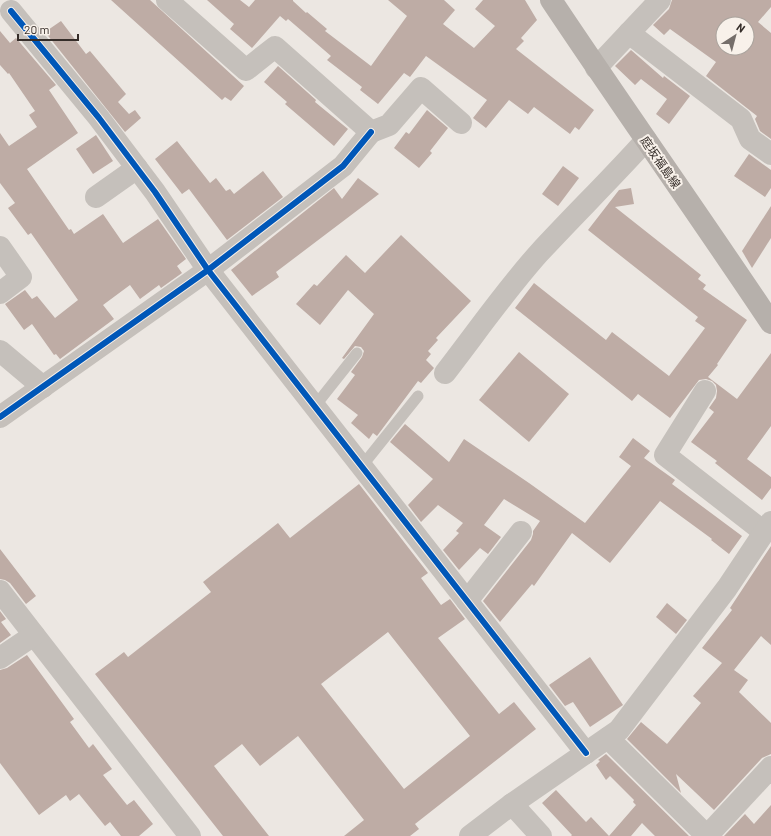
<svg xmlns="http://www.w3.org/2000/svg" width="771" height="836" font-family="Barlow,'Noto Sans JP',sans-serif">
<style>
.building{fill:#beaca5;fill-rule:evenodd}
.lines{fill:none;stroke-linecap:round;stroke-linejoin:round}
.service{stroke:#c5c0bb;stroke-width:11}
.minor{stroke:#c5c0bb;stroke-width:22}
.secondary{stroke:#b6b0ab;stroke-width:22}
.cycleway-casing{stroke:#f8f1ea;stroke-width:8}
.cycleway{stroke:#0057b8;stroke-width:6}
.labels{text-anchor:middle;dominant-baseline:central;stroke-width:4;stroke-linejoin:round;paint-order:stroke}
.street-label{font-size:12px;fill:#352d29;stroke:#f8f1ea}
</style>
<rect width="100%" height="100%" fill="#ece7e2"/>
<g class="building">
<polygon points="111,0 150,0 244,86 231,101 225,97 222,100"/>
<polygon points="207,0 240,0 249,7 255,0 293,0 293,1 306,13 307,12 327,29 325,31 371,66 407,16 388,0 444,0 455,10 443,24 474,48 495,26 475,9 483,0 525,0 537,20 521,38 524,41 516,49 594,110 579,130 575,127 570,134 534,107 528,114 509,100 486,128 473,118 487,100 426,56 410,77 404,73 378,104 360,90 362,87 327,60 331,56 288,19 286,21 280,16 252,48 230,29 234,24"/>
<path d="M672,0h99v7l-13,15 13,11v106l-11,-8 -5,-12 2,-3 -51,-40 10,-14 -46,-33 -6,6 -11,-10 16,-16zM723,24h24v24h-24z"/>
<polygon points="61,21 86,54 90,51 126,94 118,102 129,114 135,110 141,118 125,132 45,32"/>
<polygon points="0,31 10,43 16,38 56,85 49,90 78,133 27,169 69,230 71,229 74,234 103,214 123,243 158,219 186,259 177,266 182,273 161,288 159,285 140,299 130,285 103,305 114,319 60,359 56,354 54,355 32,324 24,330 5,304 25,290 32,299 37,296 55,318 78,300 31,233 28,235 8,208 15,203 0,183 0,133 9,146 37,127 29,115 35,111 9,73 8,74 0,65"/>
<polygon points="631,50 663,78 664,76 690,96 669,124 656,114 667,99 641,79 635,85 615,66"/>
<polygon points="278,66 316,100 315,102 348,129 334,146 285,104 287,102 264,82"/>
<polygon points="427,110 448,128 430,151 432,153 419,168 394,148 406,132 409,134"/>
<polygon points="96,135 113,161 93,174 76,149"/>
<polygon points="177,141 210,183 216,178 226,191 230,189 234,194 263,171 283,197 227,240 189,189 182,194 155,159"/>
<polygon points="749,154 771,170 771,188 765,197 734,176"/>
<polygon points="563,166 579,178 558,206 542,194"/>
<polygon points="358,178 379,194 276,272 279,277 252,296 231,270 334,188 342,199"/>
<polygon points="631,188 634,204 615,207 701,275 698,279 706,285 703,289 747,320 717,364 718,365 708,377 737,399 771,353 771,426 747,459 771,477 771,488 762,500 715,463 717,461 691,442 714,412 709,408 716,398 717,391 716,385 712,381 706,379 699,380 670,418 638,394 632,401 515,308 534,283 606,340 612,332 669,376 705,328 695,321 698,317 588,230 619,190"/>
<polygon points="771,206 771,238 752,268 742,251"/>
<polygon points="401,235 471,301 436,338 438,340 428,351 431,354 426,360 434,368 421,383 418,381 377,436 373,433 369,439 351,423 358,415 337,399 355,375 351,372 362,357 364,351 361,347 355,346 344,359 342,358 374,314 348,290 320,325 296,304 314,284 317,286 346,255 365,273"/>
<polygon points="519,352 569,394 529,442 479,400"/>
<polygon points="405,424 449,462 464,439 529,483 585,523 631,466 619,457 633,438 650,451 644,458 675,480 672,484 742,536 729,554 711,540 712,539 660,501 610,563 572,533 534,586 532,584 500,622 483,601 531,540 533,534 533,531 540,521 504,499 484,525 501,537 488,554 480,548 459,570 443,550 459,533 456,531 463,523 438,505 421,522 408,505 433,479 390,442"/>
<path d="M359,484l69,89 -7,5 20,27 9,-6 15,20 -27,19 61,76 15,-12 22,27 -121,95 4,5 -9,7h-66l20,-16 -66,-84 -38,30 -18,-22 -28,22 55,70h-46l-128,-162 29,-22 4,5 83,-65 -8,-10 75,-59 12,15zM388,632l82,104 -66,53 -83,-105z"/>
<polygon points="771,546 771,645 761,636 734,670 748,680 739,692 771,723 771,754 762,758 714,810 676,774 681,793 627,739 641,722 667,744 701,703 693,696 722,663 702,648 732,610 730,608"/>
<polygon points="0,549 36,596 26,604 10,583 5,580 0,579"/>
<polygon points="667,603 687,620 676,634 656,617"/>
<polygon points="0,611 6,619 1,622 11,635 0,643"/>
<polygon points="27,655 74,719 70,722 89,748 93,744 112,769 103,775 127,805 134,800 153,824 139,836 121,836 110,822 105,826 79,794 70,801 66,795 39,815 0,763 0,670 7,668"/>
<polygon points="590,657 623,705 590,727 573,702 565,706 549,685"/>
<polygon points="606,754 689,836 655,836 642,823 631,836 571,836 572,835 542,803 556,790 586,822 591,817 609,836 636,805 633,802 634,800 610,776 606,780 596,765 600,761 598,760"/>
<polygon points="771,805 771,836 724,836 745,814 754,824"/>
</g>
<g class="lines">
<g class="service">
<polyline points="315,406 357,353"/>
<polyline points="362,466 418,396"/>
</g>
<g class="minor">
<polyline points="167,0 246,70 275,47 371,132 389,125 421,88 461,123"/>
<polyline points="11,11 99,118 155,192 208,270 586,753"/>
<polyline points="629,33 741,119 750,139 771,154"/>
<polyline points="596,68 660,0"/>
<polyline points="96,197 137,168"/>
<polyline points="0,247 21,277 0,293"/>
<polyline points="0,351 43,387"/>
<path d="M445,373c31,-40 60,-82 94,-120 35,-38 72,-74 107,-113"/>
<polyline points="705,391 665,455 764,532"/>
<polyline points="0,417 208,270 343,166 371,132"/>
<polyline points="0,591 190,836"/>
<polyline points="467,601 521,532"/>
<polyline points="0,658 34,635"/>
<polyline points="608,738 707,836"/>
<polyline points="512,804 541,836"/>
<polyline points="470,836 512,804 619,730 727,588 771,522"/>
<polyline points="707,836 771,767"/>
</g>
<path class="secondary" d="M551,0c72,108 148,215 220,323"/>
<g class="cycleway-casing">
<g id="cycleway">
<polyline points="11,11 99,118 155,192 208,270 586,753"/>
<polyline points="0,417 208,270 343,166 371,132"/>
</g>
</g>
<use href="#cycleway" class="cycleway"/>
</g>
<g class="labels">
<g class="street-label">
<text transform="translate(661 162) rotate(55)">庭坂福島線</text>
</g>
</g>
<g transform="translate(735 36) rotate(36)"><circle r="19" fill="#f8f1ea" stroke="#aaa39d"/>
<path d="M0-3L7 15L0 10L-7 15Z" fill="#756e6a"/>
<text y="-6" font-size="11" font-weight="bold" text-anchor="middle" fill="#352d29">N</text>
</g>
<path d="M18 34v6h60v-6" fill="none" stroke="#352d29" stroke-width="2"/>
<text x="24" y="34" font-size="12" fill="#352d29" stroke="#f8f1ea" stroke-width="3" paint-order="stroke">20 m</text>
</svg>
